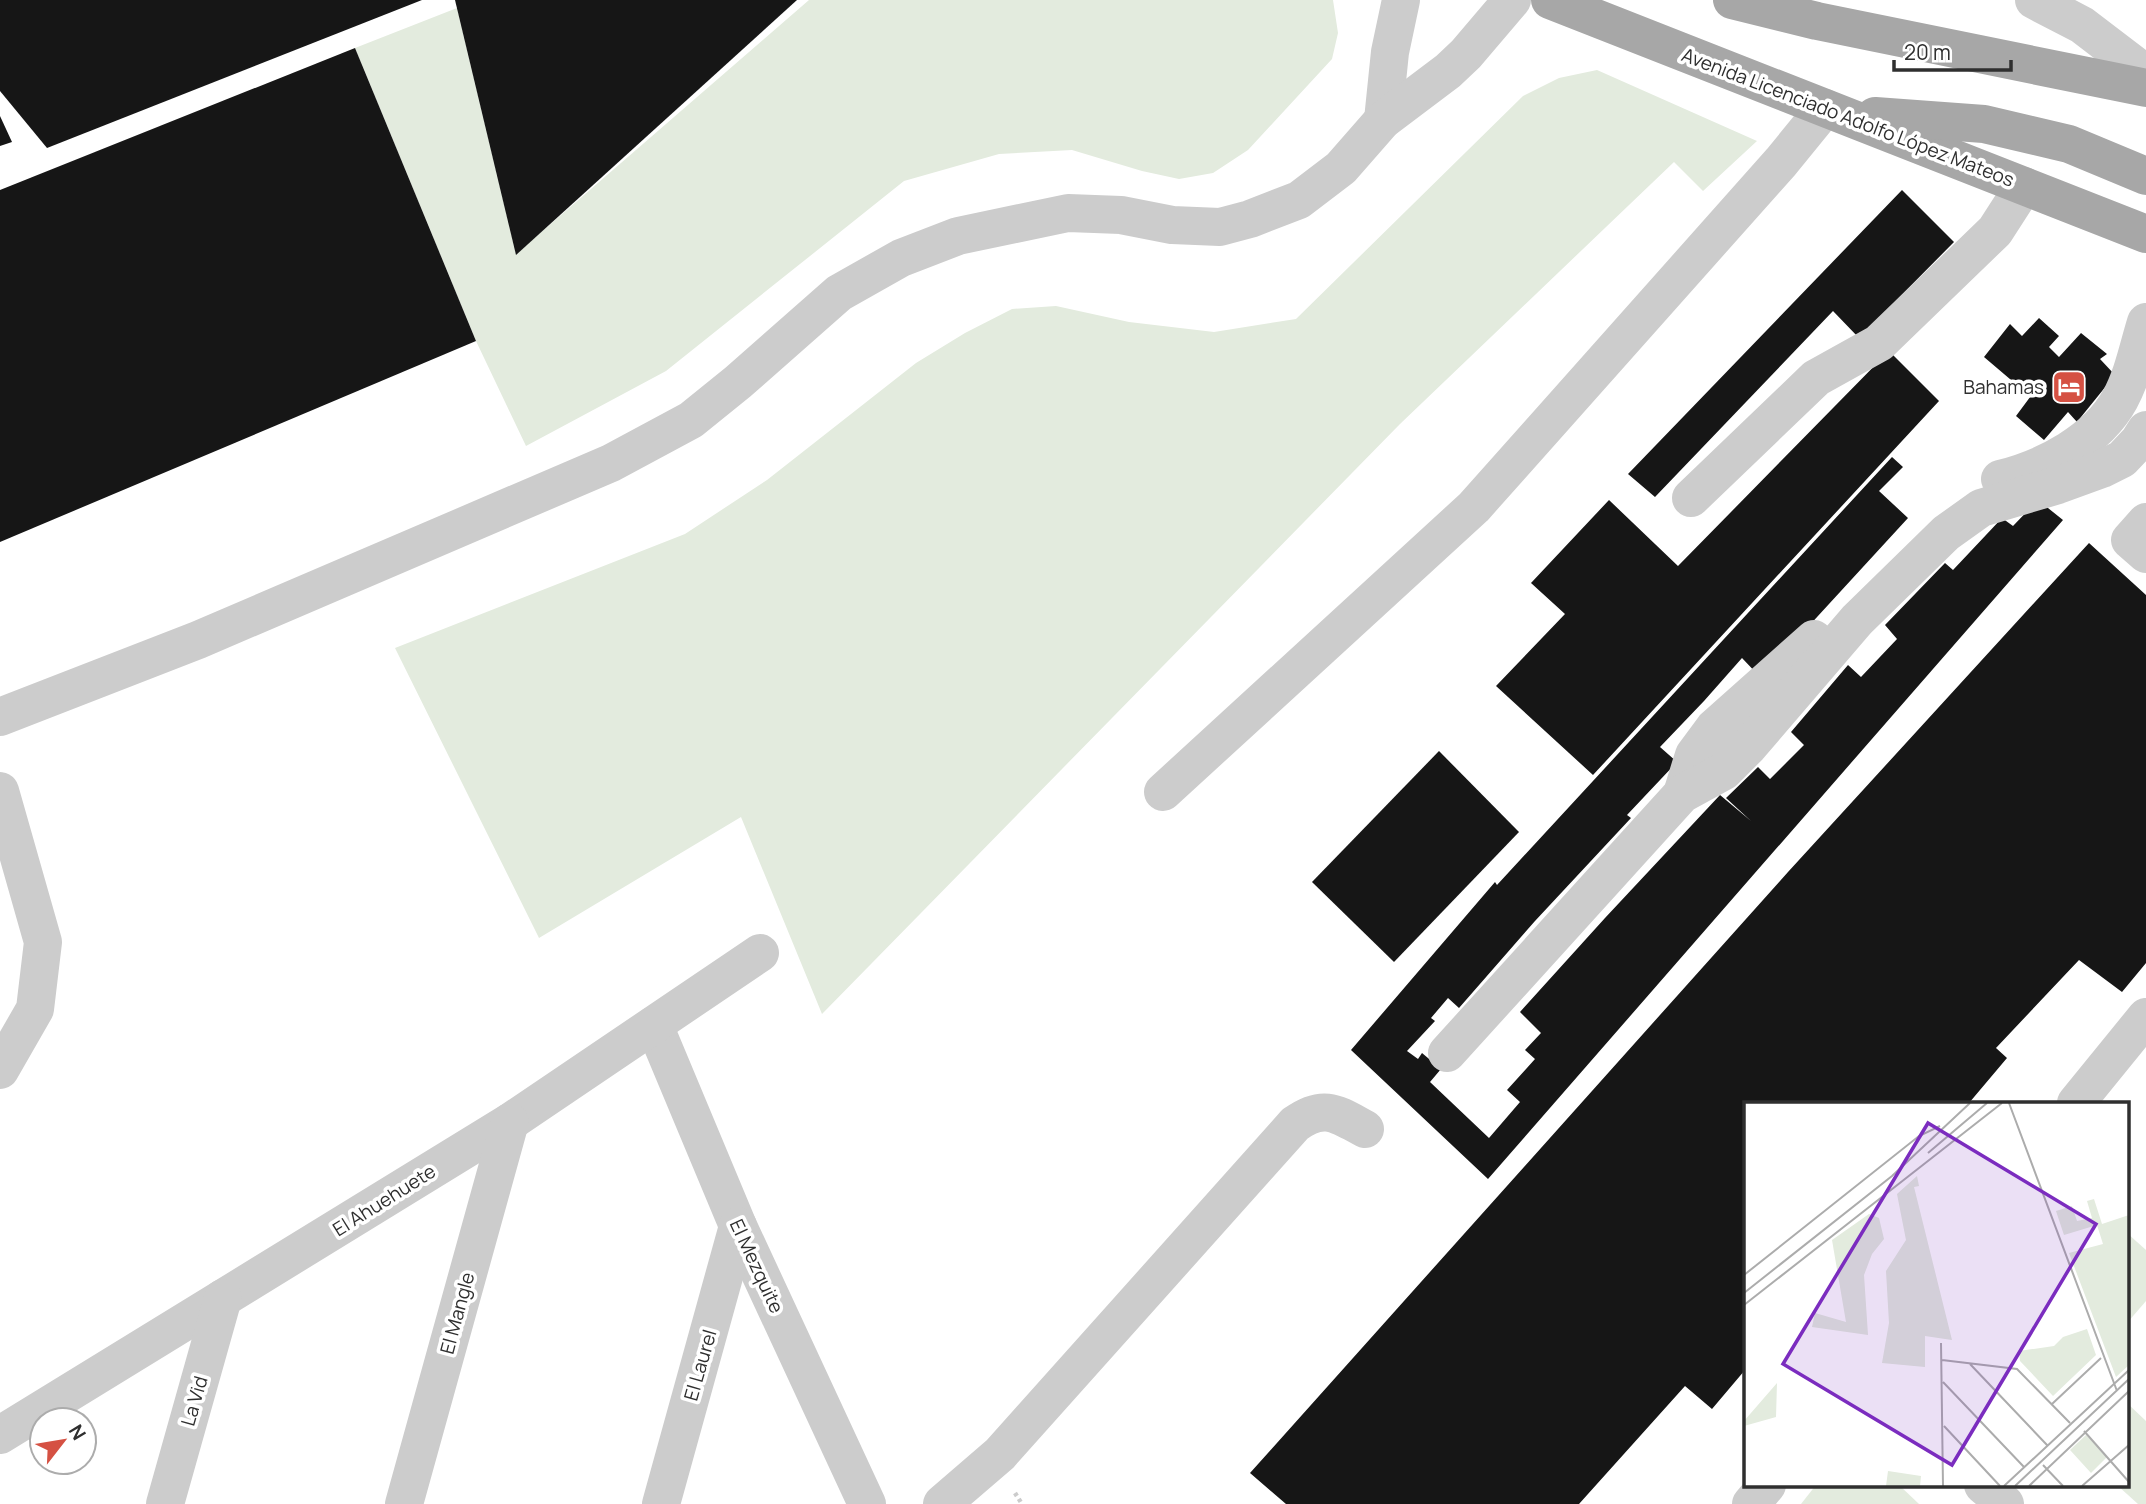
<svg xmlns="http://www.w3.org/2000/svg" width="2146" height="1504" font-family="Manrope,sans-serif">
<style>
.green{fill:#e3ebde}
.building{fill:#161616}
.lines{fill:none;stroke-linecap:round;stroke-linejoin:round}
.path{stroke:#ccc;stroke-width:4.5;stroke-dasharray:3.5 3.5;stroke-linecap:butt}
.minor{stroke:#ccc;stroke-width:38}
.major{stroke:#a7a7a7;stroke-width:38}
.labels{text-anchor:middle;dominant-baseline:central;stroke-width:7;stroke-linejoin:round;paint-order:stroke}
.street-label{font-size:19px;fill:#2f2f2f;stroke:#fff}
.poi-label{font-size:19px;fill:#2f2f2f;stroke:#fff;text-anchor:end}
.inset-road{fill:none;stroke:#acacac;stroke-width:2}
.view{fill:#7b2cbf;fill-opacity:0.15;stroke:#7b2cbf;stroke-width:3.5}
.inset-edge{fill:none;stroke:#2f2f2f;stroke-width:3.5}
</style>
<rect width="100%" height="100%" fill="#fff"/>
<g class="green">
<polygon points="809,0 1333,0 1338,33 1332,59 1248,150 1213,173 1179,179 1142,171 1072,150 999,154 904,181 666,371 526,446 476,341 355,48 457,8 516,254"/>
<polygon points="1597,70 1757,141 1703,191 1674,162 1400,424 822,1014 741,817 539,938 395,648 685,534 767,480 916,363 965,333 1012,309 1056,306 1129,322 1214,332 1296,319 1523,96 1559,78"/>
<polygon points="2127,1233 2146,1250 2146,1301 2127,1323"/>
<polygon points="2127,1403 2146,1421 2146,1504 2138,1504 2117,1485 2127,1485"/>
<polygon points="1816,1485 1899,1485 1919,1504 1801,1504"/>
</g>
<g class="building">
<polygon points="0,0 422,0 47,148 0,91"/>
<polygon points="455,0 797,0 516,255"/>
<polygon points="355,48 476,341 0,542 0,190"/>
<polygon points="0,116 12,142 0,146"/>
<polygon points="1902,190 1954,242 1859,338 1833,311 1655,497 1628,474"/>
<polygon points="2039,318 2059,336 2049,347 2059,357 2081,333 2107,354 2100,359 2115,375 2077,422 2068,412 2044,440 2016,416 2036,389 2030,384 2024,391 1984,357 2010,324 2022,336"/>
<polygon points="1889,351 1939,401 1593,775 1496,686 1565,614 1531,583 1609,500 1678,566"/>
<polygon points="1892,457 1903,467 1879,491 1908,518 1761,678 1742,658 1704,701 1660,747 1677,762 1627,815 1631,818 1535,921 1459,1008 1448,998 1431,1018 1435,1021 1407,1051 1418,1059 1422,1053 1441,1069 1430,1082 1489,1138 1520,1102 1507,1090 1535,1059 1525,1050 1541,1033 1520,1012 1605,918 1720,795 1751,821 1726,798 1758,767 1770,779 1804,745 1791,732 1848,665 1861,677 1897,639 1885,625 1945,563 1953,570 2002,518 2013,526 2038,500 2063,520 1488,1179 1351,1050 1495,882 1497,885"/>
<polygon points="2089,543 2146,595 2146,963 2122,992 2079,960 1996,1048 2007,1058 1969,1103 1745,1103 1745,1370 1712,1409 1685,1386 1579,1504 1286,1504 1250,1473 1788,872"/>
<polygon points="1439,751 1519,832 1394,962 1312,882"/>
</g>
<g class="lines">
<polyline class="path" points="1015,1493 1022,1504"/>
<g class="minor">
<polyline points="2034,0 2082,25 2146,74"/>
<polyline points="1383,120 1390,52 1401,0"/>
<path d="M2000,479c45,-11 97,-38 120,-80 13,-24 18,-51 26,-77"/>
<polyline points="1691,498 1816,378 1879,343 1995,231 2024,186"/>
<polyline points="2146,522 2130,540 2146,554"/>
<polyline points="0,717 198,640 611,463 691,420 738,382 839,293 901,258 958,236 1068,213 1121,215 1172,225 1220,227 1250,219 1299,200 1341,168 1383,120 1448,71 1466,54 1512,0"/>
<polyline points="0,791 43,942 35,1009 0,1070"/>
<polyline points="1163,792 1474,507 1781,162 1825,108"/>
<polyline points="1682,794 1694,755 1714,728 1814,639"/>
<polyline points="654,1025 738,1226 867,1504"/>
<polyline points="1447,1053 1682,794 1724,771 1749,746 1857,620 1946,533 1981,508 2058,485 2102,469 2122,459 2139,441 2146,430"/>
<polyline points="2076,1103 2146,1017"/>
<polyline points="0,1435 510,1122 760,953"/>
<polyline points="1983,1485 2005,1504"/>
<polyline points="165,1504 223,1298"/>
<polyline points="404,1504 510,1122"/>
<polyline points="661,1504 738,1226"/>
<path d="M942,1504l58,-50 295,-330c29,-21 42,-10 70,5"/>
<polyline points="1751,1504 1767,1485"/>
</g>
<g class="major">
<polyline points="1550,0 2146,234"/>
<polyline points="1732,0 1817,21 2146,88"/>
<polyline points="1875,116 1984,124 2069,144 2146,176"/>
</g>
</g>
<defs>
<g id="hotel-square" transform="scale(1.75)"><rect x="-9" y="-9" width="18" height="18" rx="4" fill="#d55143" stroke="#fff"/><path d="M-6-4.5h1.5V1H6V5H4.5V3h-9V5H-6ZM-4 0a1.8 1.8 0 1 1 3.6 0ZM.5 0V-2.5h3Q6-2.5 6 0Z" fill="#fff"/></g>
</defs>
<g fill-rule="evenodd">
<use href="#hotel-square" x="2069" y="387"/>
</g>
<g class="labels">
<g class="street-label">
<text transform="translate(1848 117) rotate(21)">Avenida Licenciado Adolfo López Mateos</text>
<text transform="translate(384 1200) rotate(-32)">El Ahuehuete</text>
<text transform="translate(757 1266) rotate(65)">El Mezquite</text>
<text transform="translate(457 1313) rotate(-75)">El Mangle</text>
<text transform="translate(700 1365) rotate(-74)">El Laurel</text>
<text transform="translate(194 1401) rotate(-74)">La Vid</text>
</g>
<g class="poi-label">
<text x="2044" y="387">Bahamas</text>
</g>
</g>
<g transform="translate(1744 1102)">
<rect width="385" height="385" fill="#fff"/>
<path d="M173,74l2,10 -5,1 38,153 -27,-4v31l-43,-4 7,-40 -3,-52 20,-31 -9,-46zM350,97l8,25 27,-9v150l-13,12 -47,-124 34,-9 -6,-19 -33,10 -8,-24 16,-5 5,15 15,-3 -5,-17zM125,112l10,4 5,21 -12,15 -8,21 4,60 -56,-8 3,-14 31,9 -14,-82zM343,227l9,26 -43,41 -33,-35 -1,-10 35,-5 9,-9zM33,281l-1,34 -32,9v-5zM342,333l21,22 -16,16 -21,-23zM144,369l33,5 -1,10h-34z" fill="#e3ebde"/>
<path class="inset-road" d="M265,1l108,288M184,51l59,-50M0,173l175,-139 21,-10M0,191l148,-117 78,-73M0,203l258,-202M197,241l2,143M198,258l75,9 53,54M226,262l77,81M199,280l81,85M308,302l49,-46M200,324l56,60M340,329l45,51M299,363l20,21M260,384l125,-116M271,384l114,-107M285,384l100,-95M338,384l47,-41"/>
<path class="view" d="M184,21l168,101 -144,241 -169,-101z"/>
<rect width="385" height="385" class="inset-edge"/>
</g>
<g transform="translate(63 1441) rotate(59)"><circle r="33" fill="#ffffff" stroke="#acacac" stroke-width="2"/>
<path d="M0-5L12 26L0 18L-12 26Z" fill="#d55143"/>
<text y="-10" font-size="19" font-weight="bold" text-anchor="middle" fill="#2f2f2f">N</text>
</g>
<path d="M1894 60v10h117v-10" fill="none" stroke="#2f2f2f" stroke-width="3.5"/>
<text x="1904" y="60" font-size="21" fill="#2f2f2f" stroke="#ffffff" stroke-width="5" paint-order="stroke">20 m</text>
</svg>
